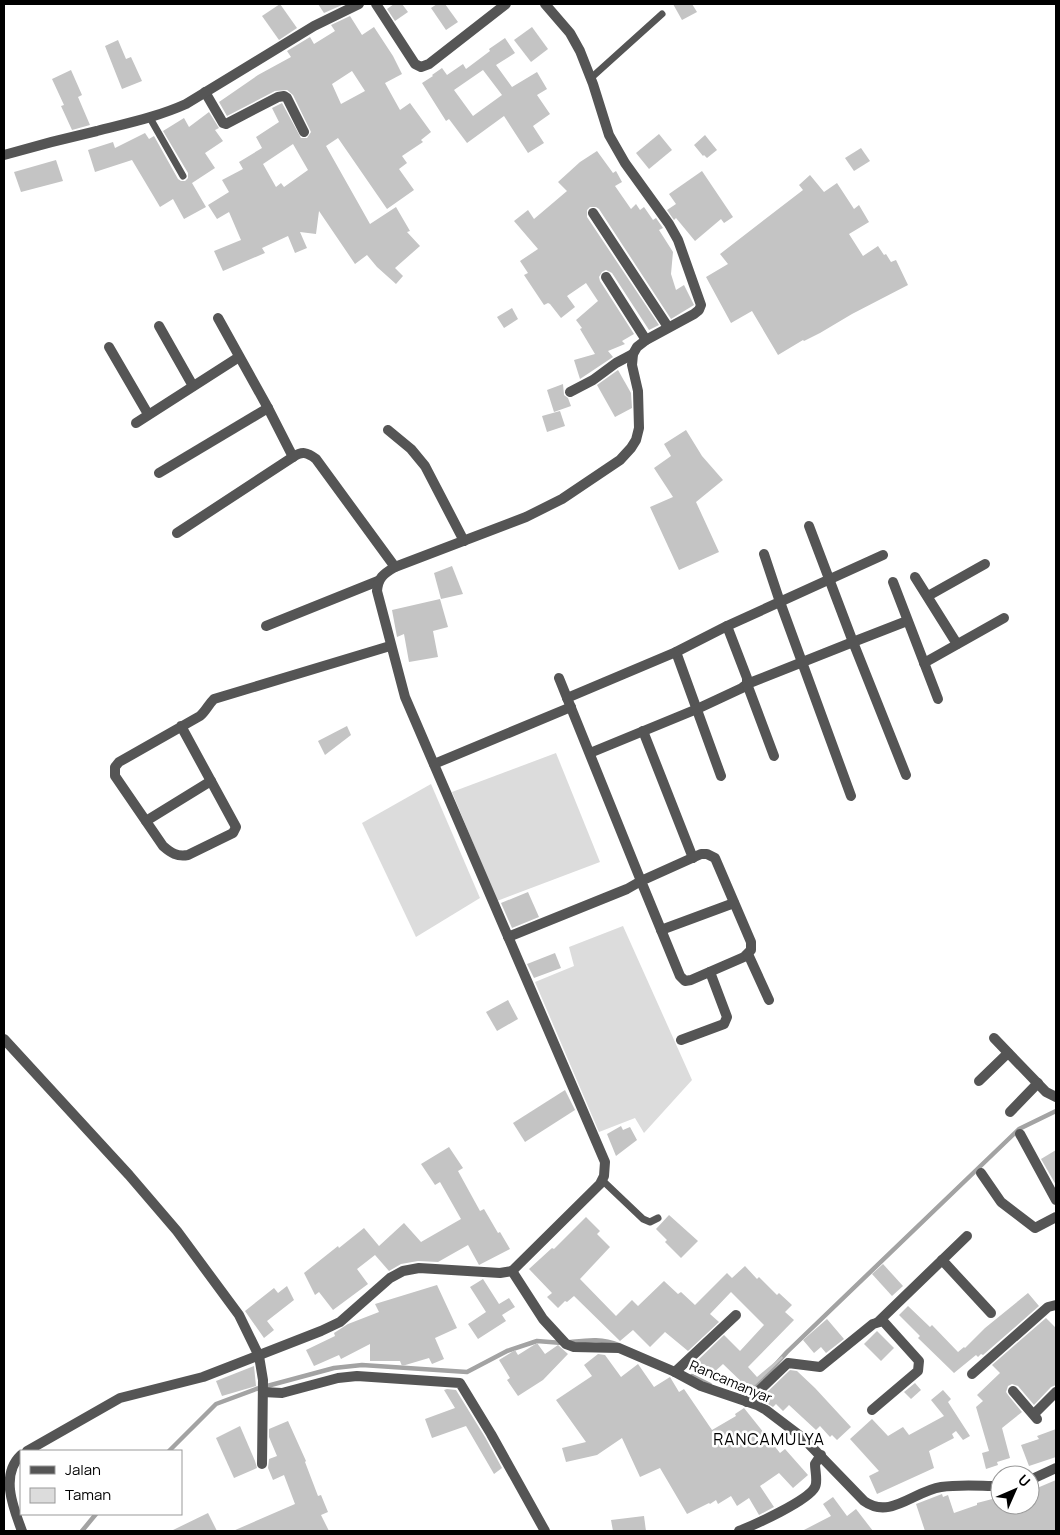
<svg xmlns="http://www.w3.org/2000/svg" width="1060" height="1535" font-family="Manrope,sans-serif">
<style>
.green{fill:#dcdcdc}
.lines{fill:none;stroke-linecap:round;stroke-linejoin:round}
.stream{stroke:#a3a3a3;stroke-width:4.5}
.building{fill:#c4c4c4;fill-rule:evenodd}
.lane{stroke:#555;stroke-width:7}
.street{stroke:#555;stroke-width:10}
.labels{text-anchor:middle;dominant-baseline:central;stroke-width:5;stroke-linejoin:round;paint-order:stroke}
.street-label{font-size:14px;fill:#000;stroke:#fff}
.quarter-label{font-size:16px;letter-spacing:1px;fill:#000;stroke:#fff}
</style>
<rect width="100%" height="100%" fill="#fff"/>
<g class="green">
<polygon points="556,753 600,862 497,901 452,792"/>
<polygon points="431,784 480,898 416,937 362,823"/>
<polygon points="623,926 692,1080 644,1133 635,1118 599,1132 535,982 574,966 569,947"/>
</g>
<g class="lines">
<g class="stream">
<path d="M570,1342c18,-2 32,-4 49,3"/>
<polyline points="692,1376 710,1385"/>
<polyline points="750,1393 787,1352 1019,1129 1056,1111"/>
<polyline points="169,1451 216,1404 256,1389 334,1368 362,1365 467,1372 507,1351 537,1341 562,1343"/>
<polyline points="82,1531 96,1514"/>
</g>
</g>
<g class="building">
<polygon points="280,4 297,28 279,40 262,16"/>
<polygon points="318,4 342,4 342,5 324,13"/>
<polygon points="394,4 402,4 408,12 395,21 387,9"/>
<polygon points="437,4 445,4 458,22 446,30 431,8"/>
<polygon points="673,4 692,4 697,12 682,20"/>
<path d="M350,16l12,19 12,-8 19,29 9,18 -17,9 15,27 10,-7 21,29 -10,8 2,2 -21,14 5,7 -8,6 15,21 -27,19 -49,-71 -12,8 44,78 26,-17 14,24 -3,1 13,14 -25,22 8,8 -7,8 -19,-17 -10,-12 -12,9 -36,-53 -3,23 -16,-2 7,16 -12,5 -7,-17 -26,12 3,5 -42,18 -9,-20 27,-11 -12,-28 -12,7 -9,-14 21,-13 -7,-12 21,-11 -4,-7 23,-14 -6,-11 23,-15 -7,-14 10,-5 19,35h6l4,-6 -18,-37 -6,-5 -12,1 -48,25 -8,-14 39,-27 33,-18 -4,-6 23,-14 4,7 21,-13 -4,-6zM352,71l13,20 -24,13 -9,-20zM293,144l15,26 -24,17 -3,-4 -5,4 -13,-23z"/>
<polygon points="532,27 548,49 531,62 514,40"/>
<path d="M505,38l10,15 -19,12 16,22 25,-15 10,17 -10,6 13,19 -17,12 11,17 -16,10 -24,-37 -37,27 -18,-24 -3,2 -24,-38 11,-7 -1,-1 10,-7 5,7 16,-11 3,5 24,-18 -1,-2zM483,70l19,25 -29,21 -19,-26z"/>
<polygon points="118,40 126,59 131,57 142,81 122,89 105,46"/>
<polygon points="71,70 82,95 78,97 90,125 72,130 61,106 64,105 52,79"/>
<polygon points="209,112 219,128 215,130 223,141 205,153 215,168 192,183 206,207 184,219 173,199 160,207 132,160 95,172 88,150 113,142 115,148 145,133 149,139 154,136 178,179 181,181 185,181 188,178 188,173 163,131 184,118 189,127"/>
<polygon points="659,134 672,150 649,169 636,153"/>
<polygon points="705,135 717,150 707,158 704,155 703,156 694,145"/>
<polygon points="861,148 870,161 854,171 845,158"/>
<polygon points="597,151 613,173 616,171 622,182 615,186 631,209 636,204 640,210 644,207 653,220 656,218 663,228 659,230 673,252 671,274 676,290 684,285 694,305 671,319 599,209 596,207 590,207 587,210 587,217 659,325 649,330 612,273 606,270 602,272 599,277 600,281 634,334 622,341 625,344 608,351 613,357 580,379 574,360 595,354 580,329 582,328 576,320 598,301 586,283 567,296 575,307 561,318 550,304 548,303 544,305 524,275 528,273 520,261 538,249 514,221 528,210 534,219 567,191 558,182 580,162"/>
<polygon points="56,160 63,181 21,192 14,172"/>
<polygon points="702,171 733,217 724,223 721,219 695,241 676,218 674,220 667,210 676,204 669,194"/>
<polygon points="810,175 824,192 837,183 854,209 859,205 869,222 849,234 863,256 878,246 884,255 886,254 891,262 896,260 908,285 852,314 820,333 804,341 803,340 778,355 752,311 731,323 706,277 728,264 720,254 803,190 799,185"/>
<polygon points="512,308 518,319 504,328 497,317"/>
<polygon points="618,370 631,393 632,408 615,417 597,385"/>
<polygon points="563,384 564,395 568,398 571,406 554,412 547,390"/>
<polygon points="560,411 565,426 547,432 542,416"/>
<polygon points="686,430 702,456 723,480 696,502 719,552 679,570 650,507 673,497 654,468 671,456 664,444"/>
<polygon points="452,566 463,594 441,599 434,573"/>
<polygon points="440,599 448,627 433,631 438,657 409,662 404,634 397,637 392,610"/>
<polygon points="347,726 351,735 325,755 318,741"/>
<polygon points="528,892 539,917 512,928 501,903"/>
<polygon points="555,953 561,968 534,978 527,964"/>
<polygon points="508,1000 518,1019 497,1031 486,1012"/>
<polygon points="565,1090 575,1110 525,1142 513,1123"/>
<polygon points="621,1126 623,1130 630,1127 637,1140 616,1156 607,1134"/>
<polygon points="449,1147 463,1168 458,1171 480,1211 484,1209 498,1233 500,1232 510,1249 479,1265 468,1245 438,1262 418,1261 401,1264 389,1271 375,1255 357,1269 368,1284 333,1310 319,1292 315,1295 304,1273 338,1246 339,1248 364,1228 379,1246 404,1223 421,1242 461,1219 440,1182 435,1185 421,1164"/>
<polygon points="1056,1150 1056,1185 1041,1159"/>
<polygon points="669,1215 698,1241 681,1258 665,1242 667,1240 656,1229"/>
<polygon points="586,1217 600,1231 597,1234 610,1247 580,1279 616,1316 632,1300 638,1306 664,1281 678,1294 681,1292 695,1305 727,1273 732,1278 745,1266 757,1279 759,1277 777,1295 779,1293 792,1305 785,1312 794,1320 748,1367 757,1377 782,1356 783,1358 750,1390 723,1364 711,1375 697,1361 724,1335 740,1351 764,1325 731,1292 710,1314 719,1322 688,1351 665,1332 650,1347 633,1330 620,1341 574,1296 567,1302 565,1301 558,1308 547,1297 552,1293 529,1269 552,1248 554,1249"/>
<polygon points="883,1264 903,1286 892,1296 872,1274"/>
<polygon points="483,1279 499,1304 509,1298 515,1307 502,1315 506,1321 478,1339 468,1324 486,1312 470,1287"/>
<polygon points="437,1285 457,1328 435,1338 444,1359 432,1364 429,1358 402,1366 400,1361 370,1361 370,1344 341,1359 339,1355 314,1366 306,1350 335,1336 334,1333 348,1324 379,1312 375,1304"/>
<polygon points="287,1286 294,1300 267,1321 274,1330 264,1338 245,1311 274,1288 278,1293"/>
<polygon points="1028,1293 1039,1306 983,1355 981,1354 978,1357 976,1355 954,1373 918,1338 920,1336 899,1315 908,1306 930,1327 932,1325 958,1352 964,1347 965,1348 985,1328"/>
<polygon points="1046,1318 1056,1328 1056,1385 1051,1387 1034,1405 1018,1386 1012,1384 1008,1386 1006,1392 1008,1395 1022,1412 1002,1428 1010,1458 997,1462 998,1465 986,1469 982,1453 989,1451 976,1407 983,1401 977,1395 1000,1373 992,1365"/>
<polygon points="827,1319 844,1339 826,1353 821,1347 814,1353 803,1340"/>
<polygon points="877,1331 894,1348 881,1361 864,1344"/>
<polygon points="537,1343 545,1354 558,1345 568,1354 543,1380 518,1396 507,1380 510,1378 499,1360 515,1350 518,1355"/>
<polygon points="598,1354 605,1355 621,1377 638,1364 654,1387 670,1377 679,1392 684,1389 712,1430 736,1416 735,1414 744,1408 780,1453 785,1449 808,1475 793,1488 779,1473 760,1486 774,1507 759,1515 749,1498 737,1506 731,1496 718,1504 716,1500 710,1504 709,1503 687,1514 660,1468 640,1477 622,1438 597,1455 566,1462 562,1448 586,1442 556,1400 592,1376 584,1365"/>
<polygon points="254,1366 256,1386 222,1396 216,1381"/>
<polygon points="790,1370 797,1371 815,1388 851,1427 837,1440 832,1435 830,1437 820,1426 816,1430 789,1405 783,1411 776,1404 773,1407 760,1399"/>
<polygon points="915,1383 921,1390 911,1399 904,1392"/>
<polygon points="447,1389 456,1390 485,1437 502,1468 494,1474 466,1426 432,1438 425,1419 455,1408 444,1390"/>
<polygon points="943,1390 951,1399 948,1402 970,1436 963,1440 956,1431 952,1434 954,1438 929,1451 934,1468 877,1494 869,1476 879,1471 850,1439 872,1419 888,1436 903,1427 909,1435 944,1416 931,1400"/>
<polygon points="288,1421 306,1461 305,1462 318,1496 321,1495 328,1512 321,1515 329,1531 233,1531 295,1504 284,1475 273,1480 268,1468 269,1459 277,1456 269,1437 269,1429"/>
<polygon points="240,1426 255,1461 257,1468 234,1478 216,1438"/>
<polygon points="1056,1429 1056,1457 1029,1466 1021,1445 1039,1439 1037,1436"/>
<polygon points="1056,1480 1056,1531 925,1531 916,1504 942,1494 943,1497 948,1495 954,1513 977,1505 977,1503 1000,1497 1000,1505 1030,1505 1030,1491"/>
<polygon points="833,1497 847,1516 856,1509 873,1531 802,1531 831,1516 823,1504"/>
<polygon points="208,1513 217,1531 171,1531"/>
<polygon points="644,1516 646,1531 613,1531 611,1520"/>
</g>
<g class="lines">
<g class="lane">
<polyline points="591,78 662,14"/>
<polyline points="150,118 183,176"/>
<polyline points="602,1180 643,1219 650,1222 658,1218"/>
</g>
<g class="street">
<polyline points="376,4 415,64 421,67 429,64 506,4"/>
<polyline points="205,92 223,123 226,124 278,97 284,96 287,98 304,132"/>
<path d="M4,155c31,-9 62,-17 93,-24 31,-8 60,-14 89,-27l128,-78 45,-22"/>
<polyline points="593,213 668,327"/>
<polyline points="606,277 646,340"/>
<polyline points="218,318 268,408 293,457"/>
<polyline points="159,326 193,386"/>
<polyline points="109,347 148,414"/>
<polyline points="570,392 593,380 616,363 633,354"/>
<polyline points="136,423 239,357"/>
<polyline points="388,430 411,449 425,466 464,541"/>
<polyline points="159,473 268,408"/>
<polyline points="809,526 853,642 907,621"/>
<path d="M177,533l116,-76c9,-6 14,-5 23,2l79,108"/>
<polyline points="764,554 780,602 851,796"/>
<polyline points="915,577 957,644"/>
<polyline points="893,582 938,699"/>
<polyline points="928,596 985,564"/>
<polyline points="266,626 378,581"/>
<polyline points="727,626 883,555"/>
<polyline points="676,652 721,776"/>
<polyline points="924,663 1004,618"/>
<polyline points="567,698 676,652 727,626 747,678 747,684 742,688 697,709 590,753"/>
<path d="M181,726l55,101 -3,6 -45,22c-11,2 -17,-2 -25,-9l-48,-70v-9l4,-5 81,-46c6,-5 8,-11 14,-17l176,-53"/>
<polyline points="643,731 693,858"/>
<polyline points="774,756 747,684 853,642 906,775"/>
<polyline points="434,764 571,707"/>
<polyline points="146,821 211,781"/>
<polyline points="661,930 734,903"/>
<polyline points="508,937 627,889 641,881 680,976 685,981 691,980 744,957 751,950 751,942 715,858 707,854 701,854 641,881 559,678"/>
<polyline points="748,954 769,1000"/>
<polyline points="994,1038 1046,1092 1056,1097"/>
<polyline points="4,1039 129,1175 177,1231 239,1315 259,1356 263,1380 262,1464"/>
<polyline points="681,1040 724,1024 727,1017 710,972"/>
<polyline points="979,1081 1008,1053"/>
<polyline points="1010,1112 1038,1083"/>
<polyline points="1020,1134 1056,1200"/>
<polyline points="981,1173 1001,1202 1035,1228 1056,1217"/>
<polyline points="942,1260 991,1313"/>
<path d="M512,1271l31,48 23,25 8,3 45,1 56,24 26,14 56,19 9,5 37,28 61,63c26,19 50,-10 77,-14 19,-3 39,-1 59,-1"/>
<polyline points="878,1322 967,1236"/>
<polyline points="675,1372 736,1315"/>
<polyline points="972,1374 1048,1307 1056,1305"/>
<polyline points="1013,1391 1037,1419"/>
<polyline points="263,1392 282,1393 338,1378 357,1376 460,1383 491,1434 545,1531"/>
<polyline points="747,1402 788,1363 820,1367 873,1324 883,1321 919,1361 918,1371 872,1410"/>
<polyline points="1034,1414 1056,1392"/>
<path d="M27,1451l93,-53 83,-21 118,-46 19,-9 50,-44 13,-7 16,-3 81,5 12,-2 88,-87 4,-8 1,-14 -200,-465 -28,-106c1,-13 6,-17 18,-24l131,-50 36,-18 58,-39 11,-12 5,-8 3,-12 -1,-37 -6,-26 1,-11 4,-7 9,-7 48,-26 5,-4 2,-5 -23,-65 -9,-16 -44,-61 -16,-28 -16,-51 -13,-33 -10,-18 -25,-29"/>
<path d="M21,1455c-21,20 -8,52 1,76"/>
<polyline points="1030,1480 1056,1468"/>
<path d="M739,1531c15,-6 69,-30 76,-44 3,-6 0,-16 0,-23l6,-9"/>
</g>
</g>
<g class="labels">
<g class="street-label">
<text transform="translate(731 1381) rotate(23)">Rancamanyar</text>
</g>
<g class="quarter-label">
<text x="769" y="1439">RANCAMULYA</text>
</g>
</g>
<rect width="1060" height="1535" fill="none" stroke="#000000" stroke-width="10"/>
<rect x="20" y="1450" width="162" height="65" fill="#ffffff" stroke="#999999"/>
<rect x="30" y="1466" width="25" height="8" fill="#555555" stroke="#999999"/>
<text x="65" y="1475" font-size="15" fill="#000000">Jalan</text>
<rect x="30" y="1488" width="25" height="15" fill="#dcdcdc" stroke="#999999"/>
<text x="65" y="1500" font-size="15" fill="#000000">Taman</text>
<g transform="translate(1015 1490) rotate(45)"><circle r="24" fill="#ffffff" stroke="#999999"/>
<path d="M0-4L9 19L0 12L-9 19Z" fill="#000000"/>
<text y="-8" font-size="14" font-weight="bold" text-anchor="middle" fill="#000000">U</text>
</g>
</svg>
